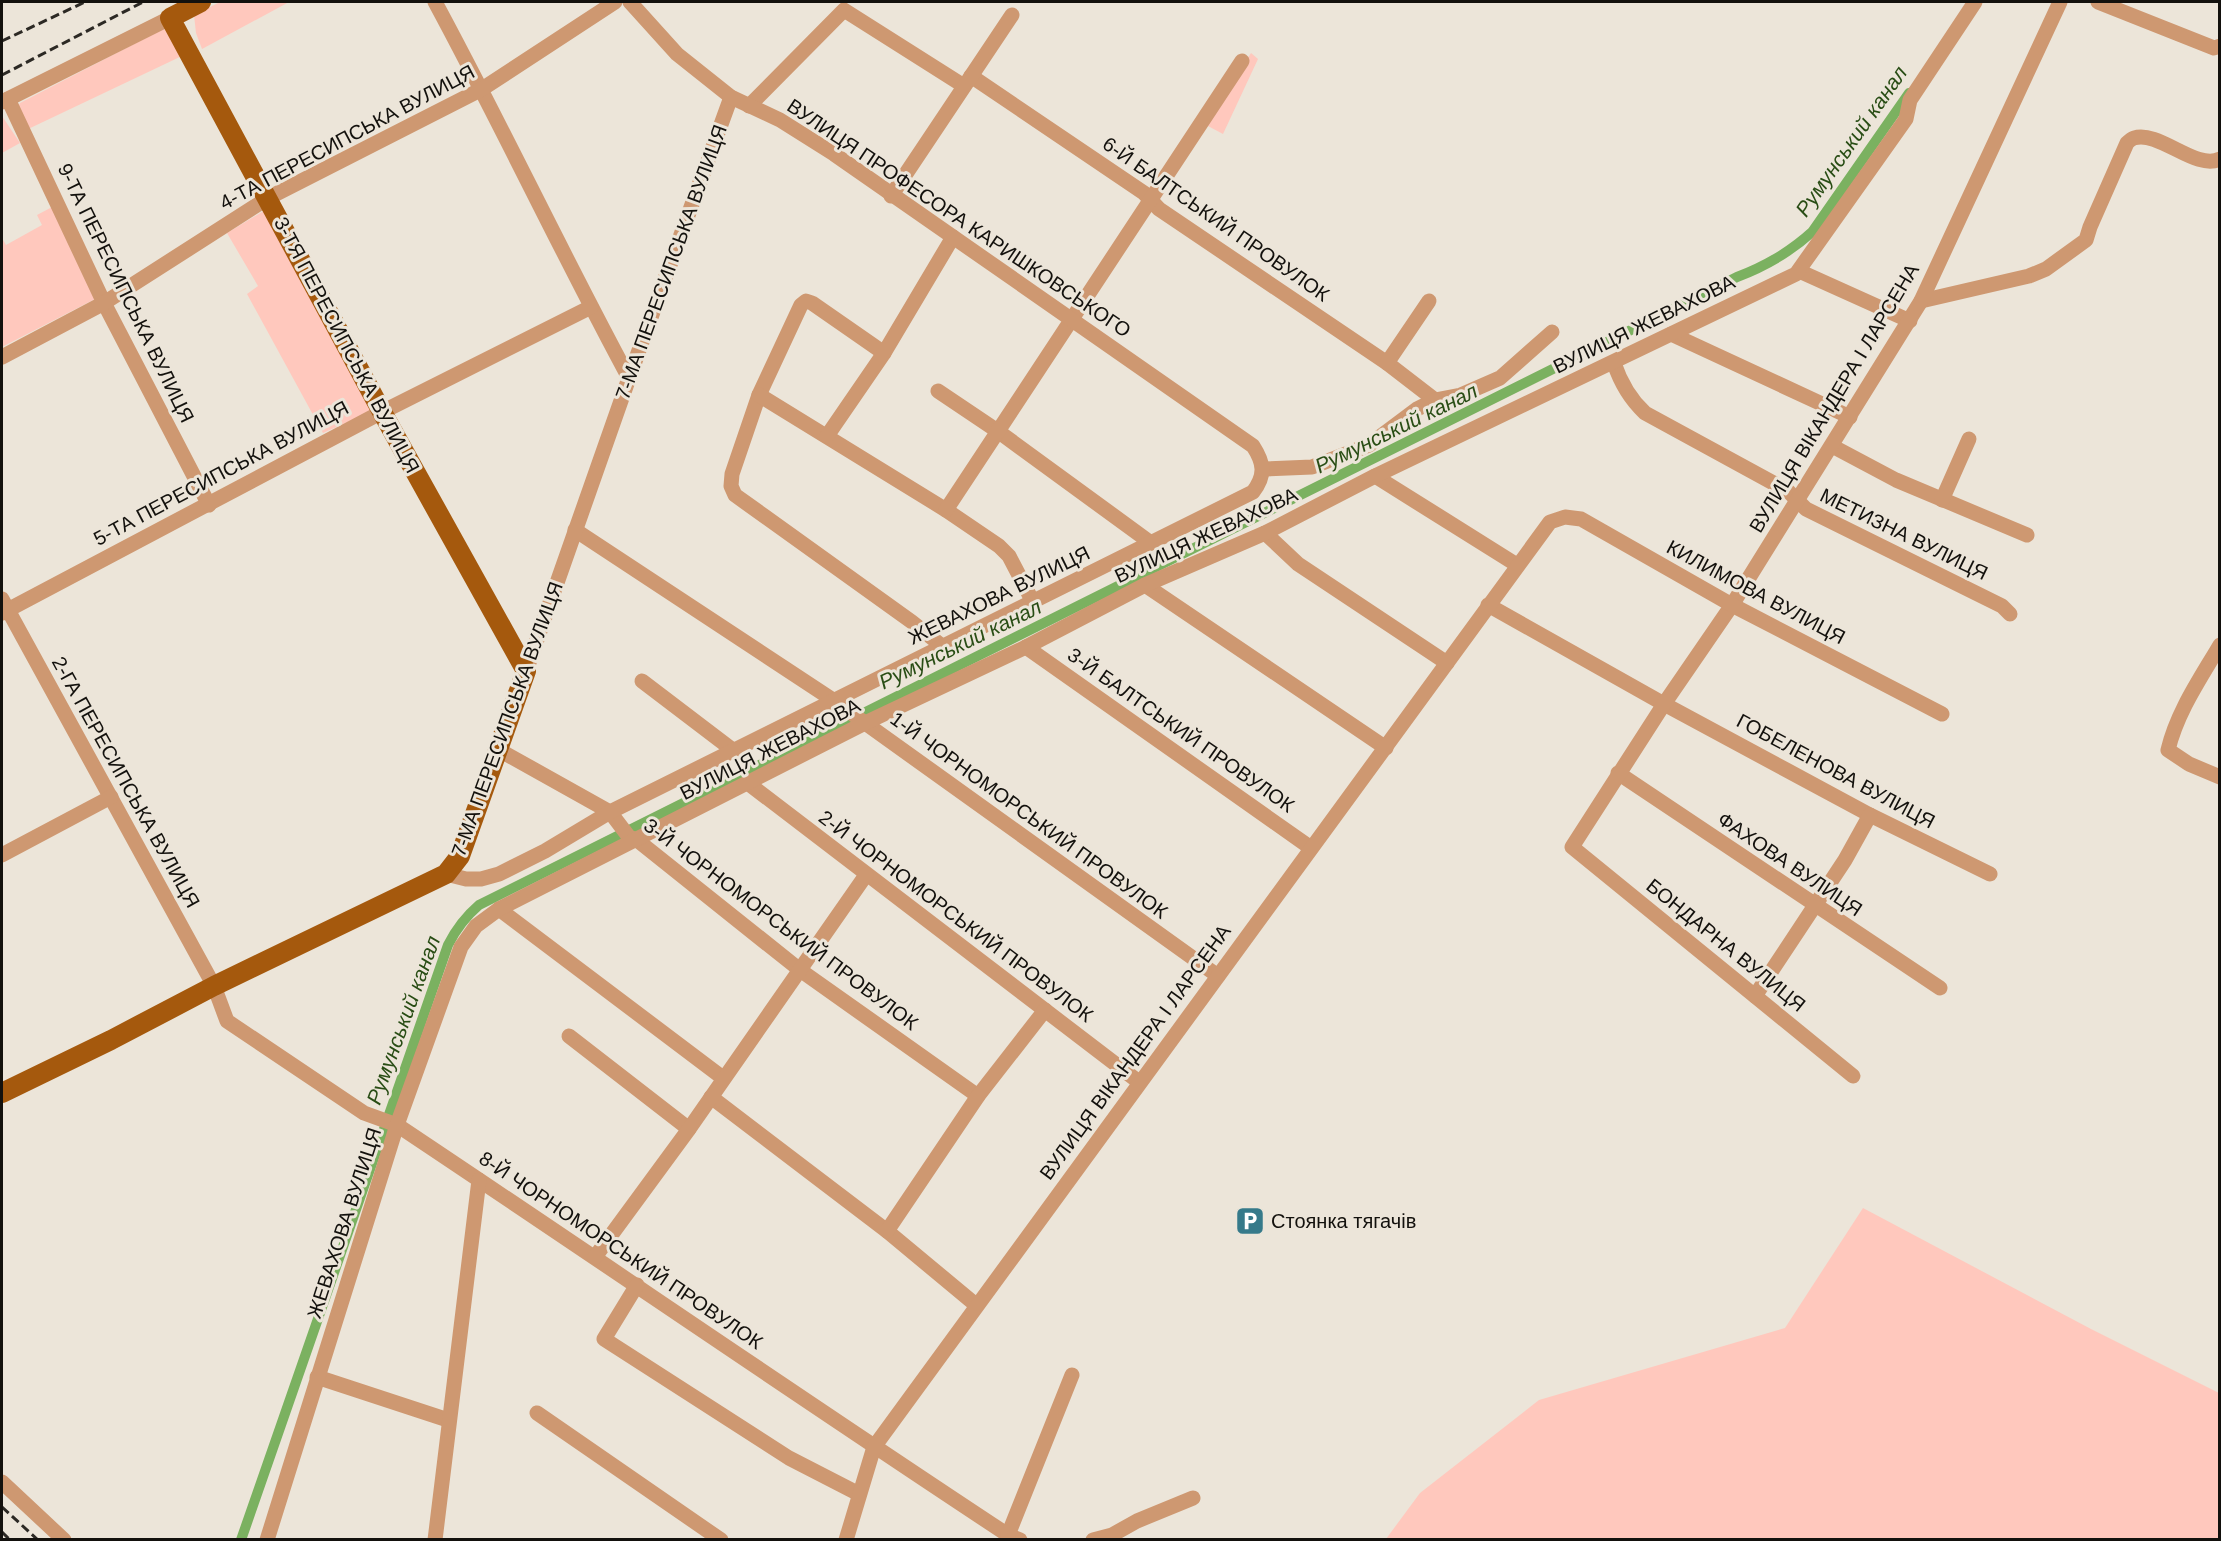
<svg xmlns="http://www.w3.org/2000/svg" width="2221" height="1541" font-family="Arial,sans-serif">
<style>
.green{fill:#ffc8bd}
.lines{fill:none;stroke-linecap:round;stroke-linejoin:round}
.canal{stroke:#7bb160;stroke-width:10}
.minor{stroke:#ce9871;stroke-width:15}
.major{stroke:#a5590d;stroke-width:20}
.rail{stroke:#2c2924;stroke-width:3;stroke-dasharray:9 4.5;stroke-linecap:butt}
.labels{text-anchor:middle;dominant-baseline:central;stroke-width:6;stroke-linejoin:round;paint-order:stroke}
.street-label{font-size:20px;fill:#13110d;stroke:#ece5d9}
.poi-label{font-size:20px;fill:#13110d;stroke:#ece5d9;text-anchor:start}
.water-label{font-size:21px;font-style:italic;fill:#294d15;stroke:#ece5d9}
</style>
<rect width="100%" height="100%" fill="#ece5d9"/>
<g class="green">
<polygon points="220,2 289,2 202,49 196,33 194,15"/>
<polygon points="163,29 172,32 184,55 24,131 15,113 20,103"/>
<polygon points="1251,53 1258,59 1223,134 1206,125"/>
<polygon points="2,116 20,143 2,153"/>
<polygon points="54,206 97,298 2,347 2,238 6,245 42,225 37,215"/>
<polygon points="267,209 375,410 323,433 247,294 258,286 227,233"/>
<polygon points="1863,1208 2091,1329 2219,1393 2219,1539 1386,1539 1420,1493 1539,1400 1785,1328"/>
</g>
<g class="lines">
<path class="canal" d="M241,1540l207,-595c8,-16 17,-28 31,-40l1258,-628c29,-11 52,-24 75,-45l97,-139"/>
<g class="minor">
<path d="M435,2c67,124 127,252 194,376"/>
<polyline points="2098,2 2214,48 2220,46"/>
<polyline points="971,76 1144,193 1159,209 1387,363 1435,400"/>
<polyline points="8,99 104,303 209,505"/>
<polyline points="2,102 170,18"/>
<polyline points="749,106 844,10 964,86"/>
<polyline points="891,196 1012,15"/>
<polyline points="1799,271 1910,321"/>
<path d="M1921,301l108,-25 17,-7 40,-29 4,-13 37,-84c2,-2 4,-4 7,-5 25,-8 62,33 86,21"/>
<polyline points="1671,334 1850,417"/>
<polyline points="884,353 812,303 806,301 801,305 759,395 732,474 731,486 735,495 912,622 942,646"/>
<polyline points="2,357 104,303 268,198 482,89 615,2"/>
<polyline points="1387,363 1429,301"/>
<path d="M1614,363c6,18 16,36 31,50l143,78 18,18 196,97 8,8"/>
<polyline points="938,391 999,432 1151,543"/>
<polyline points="759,395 946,510 999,546 1009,556 1033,602"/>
<polyline points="827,436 884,353 953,237"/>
<polyline points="1832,446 1896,480 2027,535"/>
<polyline points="1263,469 1312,467 1369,445 1417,409 1435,400 1461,395 1500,378 1552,332"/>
<polyline points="1375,476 1517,565"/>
<polyline points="1942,500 1969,439"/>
<polyline points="946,510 1242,61"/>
<polyline points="575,530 833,700 1218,976"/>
<polyline points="1265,533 1298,564 1447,663"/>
<polyline points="1145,585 1386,748"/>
<path d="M2,599l212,387 13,35 137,92 33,12c204,136 406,275 611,410l12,5"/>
<polyline points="1488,605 1664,704 1870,815 1990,874"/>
<polyline points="2,613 382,412 591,307"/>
<path d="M2220,645c-20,34 -43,67 -52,105l21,14 31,13"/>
<polyline points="1026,647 1311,848"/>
<polyline points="526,671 629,378 731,97"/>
<polyline points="642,681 734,751"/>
<polyline points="499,750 610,812 629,837 637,840 800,970 978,1096"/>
<polyline points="1618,773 1940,988"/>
<polyline points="749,784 1139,1082"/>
<polyline points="2,855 111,797"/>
<path d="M446,874l20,5h15l18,-5 46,-23 65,-39 643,-320c13,-17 11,-29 0,-46l-419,-292 -54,-34 -49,-23 -54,-43 -47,-52"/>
<polyline points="499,909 723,1078"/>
<polyline points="1755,996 1845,860 1870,815"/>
<polyline points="569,1036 689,1129"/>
<polyline points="1853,1076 1572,847 1664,704 1732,605 1921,301 2060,2"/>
<polyline points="711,1097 887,1231 976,1305"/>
<polyline points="887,1231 978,1096 1045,1010"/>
<polyline points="595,1257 689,1129 866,875"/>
<polyline points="637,1285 604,1339 789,1458 859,1494"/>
<polyline points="317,1377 448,1420"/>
<polyline points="537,1413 721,1540"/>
<polyline points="2,1482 64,1540"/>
<polyline points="1008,1535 1072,1375"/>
<polyline points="267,1540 397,1125 461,947 476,926 499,909 865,723 1026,647 1145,585 1265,533 1375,476 1796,274 1906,119 1910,100 1975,2"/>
<polyline points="435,1540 479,1180"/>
<polyline points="846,1540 874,1447 1550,522 1565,517 1581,519 1732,605 1942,714"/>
<polyline points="1093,1540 1112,1535 1137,1521 1193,1498"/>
</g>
<polyline class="major" points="2,1093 111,1040 214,986 446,874 460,856 526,671 382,412 170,18 201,2"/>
<g class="rail">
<polyline points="2,41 85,2"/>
<polyline points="2,75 143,2"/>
<polyline points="2,1507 38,1540"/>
<polyline points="2,1532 10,1540"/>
</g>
</g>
<defs>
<g id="parking-square" transform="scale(1.5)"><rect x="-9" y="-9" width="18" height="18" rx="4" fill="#367a8a" stroke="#ece5d9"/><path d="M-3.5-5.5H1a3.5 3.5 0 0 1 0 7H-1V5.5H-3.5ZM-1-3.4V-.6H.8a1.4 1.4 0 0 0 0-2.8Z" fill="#fff"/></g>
</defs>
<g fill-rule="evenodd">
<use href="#parking-square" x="1250" y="1221"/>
</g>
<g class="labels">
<g class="street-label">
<text transform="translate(347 137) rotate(-28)">4-ТА ПЕРЕСИПСЬКА ВУЛИЦЯ</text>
<text transform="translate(959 218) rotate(34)">ВУЛИЦЯ ПРОФЕСОРА КАРИШКОВСЬКОГО</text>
<text transform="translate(1216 219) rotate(35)">6-Й БАЛТСЬКИЙ ПРОВУЛОК</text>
<text transform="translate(671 262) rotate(-70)">7-МА ПЕРЕСИПСЬКА ВУЛИЦЯ</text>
<text transform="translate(126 293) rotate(64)">9-ТА ПЕРЕСИПСЬКА ВУЛИЦЯ</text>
<text transform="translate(1644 324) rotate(-26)">ВУЛИЦЯ ЖЕВАХОВА</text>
<text transform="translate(347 345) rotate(62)">3-ТЯ ПЕРЕСИПСЬКА ВУЛИЦЯ</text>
<text transform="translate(1834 398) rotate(-59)">ВУЛИЦЯ ВІКАНДЕРА І ЛАРСЕНА</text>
<text transform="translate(221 473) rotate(-28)">5-ТА ПЕРЕСИПСЬКА ВУЛИЦЯ</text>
<text transform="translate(1904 534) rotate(26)">МЕТИЗНА ВУЛИЦЯ</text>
<text transform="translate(1206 535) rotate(-25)">ВУЛИЦЯ ЖЕВАХОВА</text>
<text transform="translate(1756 592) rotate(28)">КИЛИМОВА ВУЛИЦЯ</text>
<text transform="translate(999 595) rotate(-26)">ЖЕВАХОВА ВУЛИЦЯ</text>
<text transform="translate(507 719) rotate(-70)">7-МА ПЕРЕСИПСЬКА ВУЛИЦЯ</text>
<text transform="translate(1181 730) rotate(35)">3-Й БАЛТСЬКИЙ ПРОВУЛОК</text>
<text transform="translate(770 749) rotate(-27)">ВУЛИЦЯ ЖЕВАХОВА</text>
<text transform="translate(1836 771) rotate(28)">ГОБЕЛЕНОВА ВУЛИЦЯ</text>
<text transform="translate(126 782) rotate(61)">2-ГА ПЕРЕСИПСЬКА ВУЛИЦЯ</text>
<text transform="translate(1029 815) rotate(36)">1-Й ЧОРНОМОРСЬКИЙ ПРОВУЛОК</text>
<text transform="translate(1790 864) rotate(34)">ФАХОВА ВУЛИЦЯ</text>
<text transform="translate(956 916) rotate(37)">2-Й ЧОРНОМОРСЬКИЙ ПРОВУЛОК</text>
<text transform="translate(781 924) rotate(37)">3-Й ЧОРНОМОРСЬКИЙ ПРОВУЛОК</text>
<text transform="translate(1726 945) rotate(39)">БОНДАРНА ВУЛИЦЯ</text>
<text transform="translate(1135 1052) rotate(-54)">ВУЛИЦЯ ВІКАНДЕРА І ЛАРСЕНА</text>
<text transform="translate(344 1223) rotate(-72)">ЖЕВАХОВА ВУЛИЦЯ</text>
<text transform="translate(621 1250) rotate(34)">8-Й ЧОРНОМОРСЬКИЙ ПРОВУЛОК</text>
</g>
<g class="poi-label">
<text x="1271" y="1221">Стоянка тягачів</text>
</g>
<g class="water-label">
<text transform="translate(1851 141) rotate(-55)">Румунський канал</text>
<text transform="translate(1396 428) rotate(-26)">Румунський канал</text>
<text transform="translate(960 644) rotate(-26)">Румунський канал</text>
<text transform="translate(403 1020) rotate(-70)">Румунський канал</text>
</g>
</g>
<rect width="2221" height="1541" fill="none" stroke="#13110d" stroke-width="6"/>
</svg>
